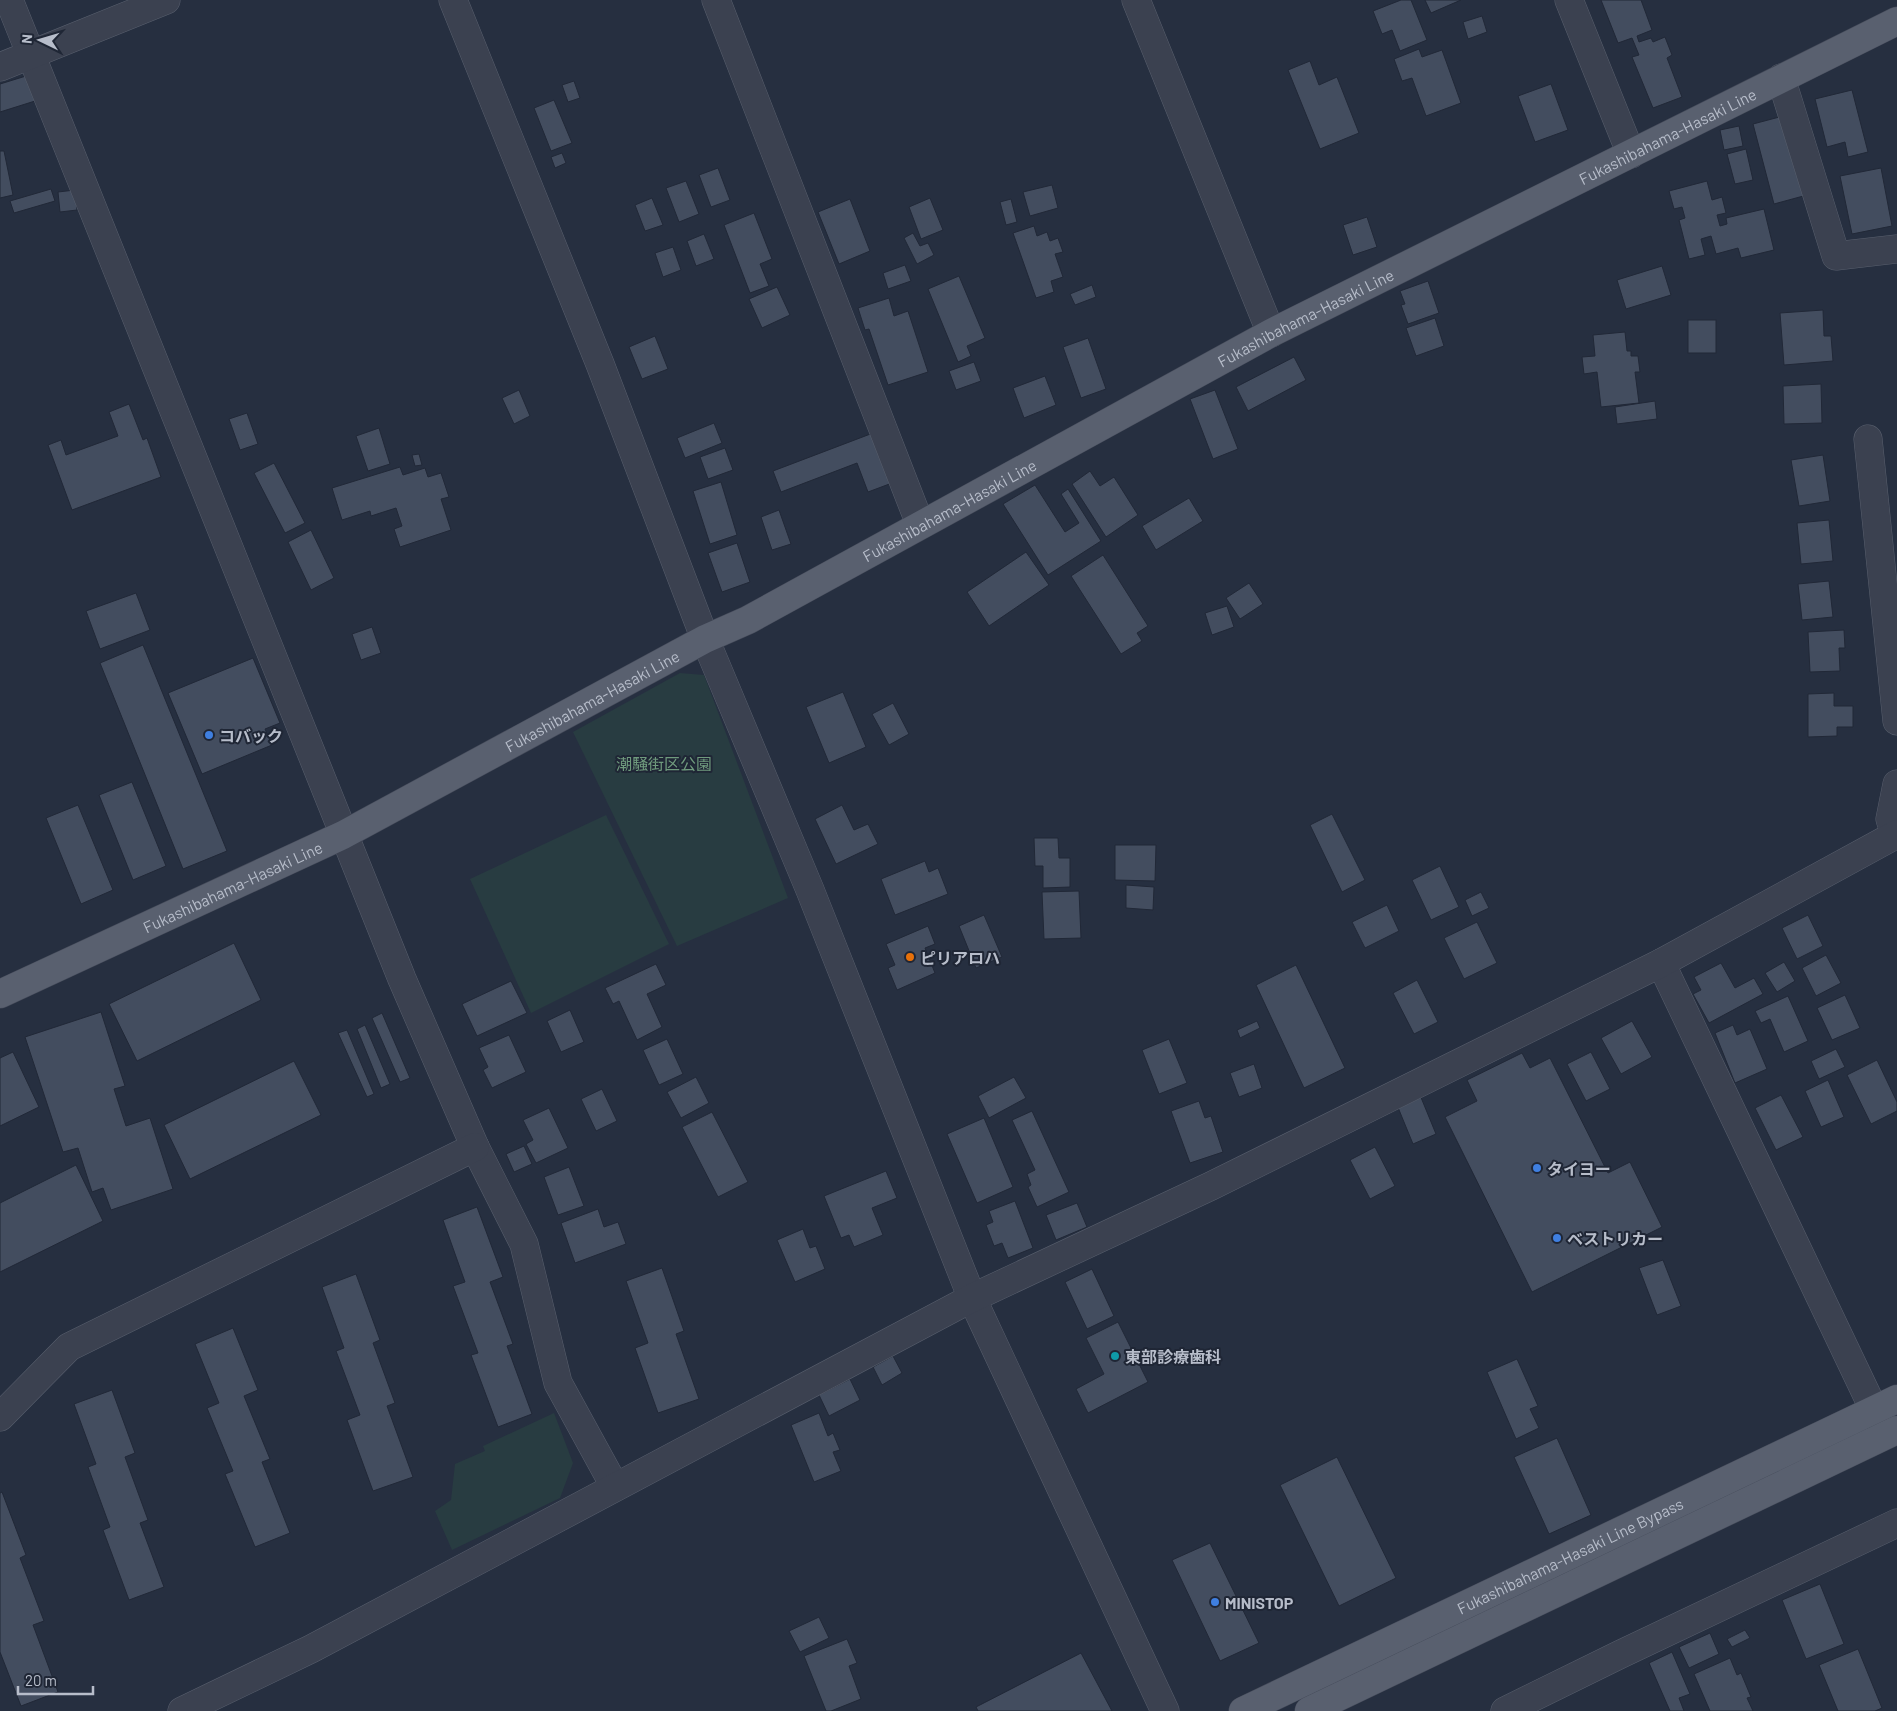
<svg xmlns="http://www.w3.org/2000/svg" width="1897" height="1711" font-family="Barlow,'Noto Sans JP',sans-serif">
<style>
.green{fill:#283c41}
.building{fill:#434d5f;stroke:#212837}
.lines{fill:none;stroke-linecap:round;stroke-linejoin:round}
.minor-casing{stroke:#585f6d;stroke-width:29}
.major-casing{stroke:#444a59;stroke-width:29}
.minor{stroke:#3b4150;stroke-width:28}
.major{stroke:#59606f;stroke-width:28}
.shop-dot{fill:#3f7fe0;stroke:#1f2635;stroke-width:2}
.food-dot{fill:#e8710a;stroke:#1f2635;stroke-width:2}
.culture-dot{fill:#0f9aa8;stroke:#1f2635;stroke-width:2}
.labels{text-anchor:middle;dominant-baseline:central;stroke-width:4;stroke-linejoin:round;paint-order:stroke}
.street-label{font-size:16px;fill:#b7bdca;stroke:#1f2635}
.poi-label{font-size:16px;font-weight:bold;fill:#b7bdca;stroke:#1f2635;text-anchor:start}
.park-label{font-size:16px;fill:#6f9a7d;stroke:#1f2635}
</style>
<rect width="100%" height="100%" fill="#262f40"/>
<g class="green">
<polygon points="680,673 704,675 788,898 677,946 573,732"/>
<polygon points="606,815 669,944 531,1013 470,879"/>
<polygon points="554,1413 573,1463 560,1498 452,1550 435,1511 451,1500 455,1464 485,1451 483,1446"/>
</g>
<g class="building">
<polygon points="1401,0 1411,0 1427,40 1400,51 1392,30 1382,34 1373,11"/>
<polygon points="1425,0 1461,0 1431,13"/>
<polygon points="1601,0 1641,0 1652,30 1637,36 1639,42 1651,38 1653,42 1665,37 1672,55 1667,58 1682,97 1653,108 1632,57 1639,55 1632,38 1618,43"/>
<polygon points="1482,16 1487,32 1468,39 1463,22"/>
<polygon points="1419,49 1422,57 1442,50 1461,103 1426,116 1412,78 1402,81 1394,59"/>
<polygon points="1310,61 1319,85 1337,77 1359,133 1320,149 1288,70"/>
<polygon points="26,76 35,101 0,112 0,84"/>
<polygon points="574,81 580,98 568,102 562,85"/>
<polygon points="1551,84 1568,130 1535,142 1518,96"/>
<polygon points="1852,90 1868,152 1848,157 1845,142 1827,147 1815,99"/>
<polygon points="554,100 572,143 551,151 534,108"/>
<polygon points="1787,115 1807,195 1774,204 1753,124"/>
<polygon points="1739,126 1743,146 1724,150 1720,130"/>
<polygon points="1746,149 1753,180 1735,184 1727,154"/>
<polygon points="0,151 4,151 13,195 0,198"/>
<polygon points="562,153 566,163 555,168 551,157"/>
<polygon points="718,168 730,200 711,207 699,175"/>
<polygon points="1881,168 1892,226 1852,234 1840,176"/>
<polygon points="686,181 699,214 679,222 666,188"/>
<polygon points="1707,181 1712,200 1722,197 1726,213 1717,215 1720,226 1727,224 1726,218 1764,209 1774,250 1741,258 1738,248 1716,254 1711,236 1701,239 1705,255 1689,259 1679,220 1685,218 1682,207 1674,209 1669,191"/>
<polygon points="1052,185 1058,208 1030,216 1023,192"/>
<polygon points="51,189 55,201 14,213 10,201"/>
<polygon points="75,190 77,210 60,212 58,192"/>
<polygon points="652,198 663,225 645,231 635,205"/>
<polygon points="930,198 943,230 921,239 909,207"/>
<polygon points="850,199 870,251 839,264 818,212"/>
<polygon points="1011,199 1017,222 1006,225 1000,202"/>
<polygon points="754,213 772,259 760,264 769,286 750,293 724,225"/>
<polygon points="1367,217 1377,247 1353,255 1343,225"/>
<polygon points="1034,226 1037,236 1047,232 1050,241 1058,238 1063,252 1055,254 1063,277 1051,281 1054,292 1036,298 1013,233"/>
<polygon points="913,233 920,246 928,243 934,255 917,264 904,238"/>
<polygon points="704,234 714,259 696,266 687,241"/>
<polygon points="673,247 681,270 663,277 655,253"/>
<polygon points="905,265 911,281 888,289 883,273"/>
<polygon points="1662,266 1671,295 1626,309 1617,280"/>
<polygon points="959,276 985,338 967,346 971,356 958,362 928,289"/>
<polygon points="1428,281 1439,313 1408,324 1401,305 1405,304 1400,291"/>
<polygon points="1092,285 1096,297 1075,305 1070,294"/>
<polygon points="777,287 790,315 762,328 749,299"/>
<polygon points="889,298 894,316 908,311 928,372 888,385 869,329 865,330 858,308"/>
<polygon points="1823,310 1824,336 1831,336 1833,361 1784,365 1780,313"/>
<polygon points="1435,318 1444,346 1416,356 1406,328"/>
<rect x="1688" y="320" width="28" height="33"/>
<polygon points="1625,332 1627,351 1631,351 1631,356 1638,356 1640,372 1635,372 1639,403 1601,407 1597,372 1584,374 1582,357 1595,356 1593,335"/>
<polygon points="655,336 668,369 642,379 629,347"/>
<polygon points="1088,338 1106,389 1081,398 1063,347"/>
<polygon points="1294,357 1306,380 1248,411 1236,387"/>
<polygon points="974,362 981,381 956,390 949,371"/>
<polygon points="1045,376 1056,405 1024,418 1013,388"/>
<polygon points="1821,384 1822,423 1784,424 1783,386"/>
<polygon points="519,390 530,416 514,424 502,398"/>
<polygon points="1215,390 1238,449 1213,459 1190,399"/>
<polygon points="1655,401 1657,419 1617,424 1615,407"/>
<polygon points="129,404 143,440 147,438 161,477 72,510 48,445 61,440 66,455 118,436 109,412"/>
<polygon points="247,413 258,444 240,450 229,419"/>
<polygon points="714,423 722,443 685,458 677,438"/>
<polygon points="379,428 390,464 368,471 356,436"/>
<polygon points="873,433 892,483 868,492 857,463 781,492 773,471"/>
<polygon points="725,448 733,470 708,479 700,457"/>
<polygon points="419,454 422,465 415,466 412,455"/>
<polygon points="1823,455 1830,501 1799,506 1791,460"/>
<polygon points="274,463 305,523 285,533 254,473"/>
<polygon points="400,467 403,475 425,468 428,477 441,473 449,497 441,499 451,530 400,547 394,529 402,526 396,508 371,516 370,511 342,520 332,488"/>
<polygon points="1090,471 1100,486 1114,477 1138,515 1106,537 1072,484"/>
<polygon points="721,482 737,535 710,544 693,491"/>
<polygon points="1035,485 1065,532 1079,523 1061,494 1068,489 1101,541 1048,575 1003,504"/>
<polygon points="1189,498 1203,521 1156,550 1142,526"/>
<polygon points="779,510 791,544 772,550 761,517"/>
<polygon points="1829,520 1833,561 1801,564 1797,523"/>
<polygon points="311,530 334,578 311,590 288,542"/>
<polygon points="737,543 750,582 722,592 708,553"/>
<polygon points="1026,552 1049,585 989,626 967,592"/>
<polygon points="1103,555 1148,626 1137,633 1142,641 1121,654 1071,576"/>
<polygon points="1829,581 1833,617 1802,620 1798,584"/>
<polygon points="1249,583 1263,604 1240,619 1226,598"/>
<polygon points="136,593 150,630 100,649 86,611"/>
<polygon points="1227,606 1234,627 1212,635 1205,613"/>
<polygon points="372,627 381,653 361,660 352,634"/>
<polygon points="1844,630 1845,648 1839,648 1840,671 1810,672 1808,632"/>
<polygon points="143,645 227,851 183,869 100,663"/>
<polygon points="253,658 280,723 265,729 272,745 202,774 168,693"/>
<polygon points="843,692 866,747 829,763 806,707"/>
<polygon points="1834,693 1834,706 1853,706 1853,727 1837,727 1837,736 1808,737 1808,694"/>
<polygon points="893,703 909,734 889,745 872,714"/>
<polygon points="132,782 166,866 133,880 99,795"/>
<polygon points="78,805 113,890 81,904 46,818"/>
<polygon points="842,805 854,830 868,824 878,844 836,864 815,819"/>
<polygon points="1332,814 1365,880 1342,892 1310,825"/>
<polygon points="1034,838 1058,838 1059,858 1070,858 1070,887 1043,888 1043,866 1035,866"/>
<polygon points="1115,845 1156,845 1155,881 1115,880"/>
<polygon points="925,861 929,872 938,868 948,894 895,915 881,879"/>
<polygon points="1440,866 1459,907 1431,920 1412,880"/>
<polygon points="1126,885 1154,887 1153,910 1126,908"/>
<polygon points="1079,891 1081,938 1044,939 1042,892"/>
<polygon points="1481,892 1489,908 1472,916 1465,900"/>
<polygon points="1387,905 1399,931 1365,948 1352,922"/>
<polygon points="984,915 1002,957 976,968 959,926"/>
<polygon points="1808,915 1823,946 1797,959 1782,928"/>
<polygon points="1477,922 1497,963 1464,979 1444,938"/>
<polygon points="928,926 935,944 925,948 935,973 897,990 888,968 895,965 886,944"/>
<polygon points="234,943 261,1000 137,1061 109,1004"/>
<polygon points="1826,955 1841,983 1816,996 1802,968"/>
<polygon points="1784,962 1795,981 1777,992 1765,973"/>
<polygon points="1721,963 1735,988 1754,978 1763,994 1709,1023 1693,994 1701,990 1694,977"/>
<polygon points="656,964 666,985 647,994 662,1027 637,1040 619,1001 613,1004 605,988"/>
<polygon points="1296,965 1345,1068 1304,1088 1256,985"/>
<polygon points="1417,980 1438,1022 1414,1034 1393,993"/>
<polygon points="511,981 527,1013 477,1036 462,1004"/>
<polygon points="1845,995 1860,1028 1832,1040 1817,1008"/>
<polygon points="1788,996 1808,1041 1784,1052 1770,1019 1761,1023 1755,1011"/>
<polygon points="570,1010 584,1042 561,1052 547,1021"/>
<polygon points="101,1012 125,1086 114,1089 126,1126 150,1118 173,1189 111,1210 103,1188 92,1192 78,1148 63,1152 25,1037"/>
<polygon points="382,1013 410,1078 400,1082 372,1018"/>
<polygon points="1257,1021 1260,1028 1240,1038 1237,1030"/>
<polygon points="1632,1021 1652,1057 1621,1074 1601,1038"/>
<polygon points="365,1025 390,1084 381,1088 357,1029"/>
<polygon points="1733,1025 1737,1035 1750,1029 1767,1069 1735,1083 1715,1033"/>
<polygon points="347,1030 374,1094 367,1097 338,1033"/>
<polygon points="509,1035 526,1072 492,1088 483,1070 488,1067 479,1048"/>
<polygon points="667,1039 683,1074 659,1085 643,1050"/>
<polygon points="1169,1039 1187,1083 1159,1094 1142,1050"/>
<polygon points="1836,1049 1845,1067 1819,1079 1811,1061"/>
<polygon points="13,1052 39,1107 0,1126 0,1058"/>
<polygon points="1591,1052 1610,1089 1586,1101 1567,1064"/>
<polygon points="1522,1053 1530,1068 1550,1058 1608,1173 1630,1162 1662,1227 1532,1292 1445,1117 1477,1101 1467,1080"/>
<polygon points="1877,1060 1897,1102 1897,1111 1871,1124 1847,1075"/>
<polygon points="294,1061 321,1115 190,1179 164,1125"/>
<polygon points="1254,1064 1262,1088 1239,1097 1230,1073"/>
<polygon points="696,1077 709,1103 681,1118 667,1092"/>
<polygon points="1014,1077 1026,1098 989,1118 978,1096"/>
<polygon points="1828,1080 1844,1117 1821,1127 1805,1091"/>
<polygon points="602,1089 617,1121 596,1131 581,1099"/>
<polygon points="1420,1095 1436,1134 1413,1144 1397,1105"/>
<polygon points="1781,1095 1803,1137 1776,1150 1755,1108"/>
<polygon points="1199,1101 1205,1118 1211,1116 1223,1152 1190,1163 1171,1111"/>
<polygon points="549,1108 568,1148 536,1163 526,1144 533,1140 523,1120"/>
<polygon points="1032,1111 1069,1192 1037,1207 1028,1187 1031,1185 1027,1174 1035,1170 1012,1120"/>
<polygon points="712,1112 748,1182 718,1197 682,1127"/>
<polygon points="984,1118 1013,1187 977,1203 947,1134"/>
<polygon points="524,1146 532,1164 514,1172 506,1154"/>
<polygon points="1375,1147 1395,1186 1370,1199 1350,1160"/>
<polygon points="76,1165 103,1221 0,1272 0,1203"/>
<polygon points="569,1167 584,1206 558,1215 544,1177"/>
<polygon points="886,1171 897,1198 872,1208 883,1235 854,1247 849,1235 841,1238 824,1196"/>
<polygon points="1015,1201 1033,1248 1008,1258 1002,1243 994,1246 986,1225 993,1222 989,1211"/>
<polygon points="1077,1203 1087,1227 1056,1240 1046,1215"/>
<polygon points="477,1207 503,1277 490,1282 513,1344 507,1346 532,1414 498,1427 471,1355 478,1353 453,1286 465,1282 443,1220"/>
<polygon points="598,1209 604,1227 618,1222 626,1244 575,1263 561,1223"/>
<polygon points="803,1229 810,1248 816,1246 825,1269 795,1282 777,1240"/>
<polygon points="1663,1260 1681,1306 1657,1315 1639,1268"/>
<polygon points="662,1268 684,1331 676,1334 699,1399 658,1413 635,1348 648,1343 626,1281"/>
<polygon points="1092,1269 1114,1316 1087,1329 1065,1282"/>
<polygon points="356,1274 380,1340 373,1343 395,1403 387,1406 413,1477 373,1491 347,1420 360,1415 336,1351 344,1348 322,1287"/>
<polygon points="1118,1322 1148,1382 1088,1413 1076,1389 1104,1374 1086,1338"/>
<polygon points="233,1328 258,1390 244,1396 270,1459 262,1462 290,1533 255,1547 225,1474 233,1471 207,1408 219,1403 195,1344"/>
<polygon points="893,1356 902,1373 882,1385 873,1367"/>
<polygon points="1517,1359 1538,1406 1530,1409 1539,1428 1516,1439 1487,1372"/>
<polygon points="850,1379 860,1400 829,1416 819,1395"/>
<polygon points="112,1390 135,1453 125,1457 148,1520 140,1523 164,1587 129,1600 103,1530 110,1527 88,1467 96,1464 74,1404"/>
<polygon points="819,1413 828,1436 833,1433 840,1450 833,1452 841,1471 814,1482 791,1425"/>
<polygon points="1557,1438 1591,1515 1549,1534 1514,1457"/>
<polygon points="1337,1457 1396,1578 1339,1606 1280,1485"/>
<polygon points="2,1492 26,1555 20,1558 44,1621 33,1625 58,1692 21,1706 0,1652 0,1493"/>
<polygon points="1210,1543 1259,1643 1220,1661 1172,1560"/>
<polygon points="1820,1584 1844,1644 1806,1659 1782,1600"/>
<polygon points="819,1617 829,1638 800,1652 789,1631"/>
<polygon points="1745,1630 1750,1638 1732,1647 1727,1639"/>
<polygon points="1710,1633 1719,1654 1689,1668 1679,1647"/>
<polygon points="847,1639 857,1663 849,1666 861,1699 831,1711 826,1711 804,1656"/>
<polygon points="1858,1649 1882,1708 1875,1711 1838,1711 1819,1665"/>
<polygon points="1672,1652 1690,1694 1679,1698 1684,1711 1670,1711 1649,1663"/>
<polygon points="1081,1653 1112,1711 978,1711 976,1707"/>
<polygon points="1730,1658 1737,1675 1741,1673 1751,1697 1747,1698 1753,1711 1710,1711 1694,1674"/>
</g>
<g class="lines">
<g class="minor-casing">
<g id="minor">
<polyline points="9,0 402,979 475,1147 524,1244 558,1383 615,1487"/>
<polyline points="453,0 600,364 705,639 810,890 972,1298 1165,1711"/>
<polyline points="716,0 920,524"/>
<polyline points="1136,0 1271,333"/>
<polyline points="1569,0 1631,154"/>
<polyline points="0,67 166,0"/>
<polyline points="1781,78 1836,256 1897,249"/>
<polyline points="1868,439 1897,721"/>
<polyline points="1895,835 1890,819 1897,784"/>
<polyline points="1661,963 1884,1431"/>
<polyline points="0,1417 69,1347 475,1147"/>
<polyline points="182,1711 311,1649 972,1298 1211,1186 1661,963 1897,834"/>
<polyline points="1505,1711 1621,1654 1897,1523"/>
</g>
</g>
<g class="major-casing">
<g id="major">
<path id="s1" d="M0,994l343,-159 362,-196 43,-19 523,-287 626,-312"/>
<path id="s2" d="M1243,1711l654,-312"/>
<polyline points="1309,1711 1897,1430"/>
</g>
</g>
<use href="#minor" class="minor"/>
<use href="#major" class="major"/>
</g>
<g class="shop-dot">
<circle cx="209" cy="735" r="5"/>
<circle cx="1537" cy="1168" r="5"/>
<circle cx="1557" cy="1238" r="5"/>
<circle cx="1215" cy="1602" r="5"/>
</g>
<circle class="food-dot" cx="910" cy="957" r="5"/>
<circle class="culture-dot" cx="1115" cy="1356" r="5"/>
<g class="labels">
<g class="street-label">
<text stroke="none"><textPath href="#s1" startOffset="1876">Fukashibahama-Hasaki Line</textPath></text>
<text stroke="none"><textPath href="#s1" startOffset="1471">Fukashibahama-Hasaki Line</textPath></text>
<text stroke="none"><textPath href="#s1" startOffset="1066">Fukashibahama-Hasaki Line</textPath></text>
<text stroke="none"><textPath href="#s1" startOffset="661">Fukashibahama-Hasaki Line</textPath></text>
<text stroke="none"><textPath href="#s1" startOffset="256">Fukashibahama-Hasaki Line</textPath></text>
<text stroke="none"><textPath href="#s2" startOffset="362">Fukashibahama-Hasaki Line Bypass</textPath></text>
</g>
<g class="poi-label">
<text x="219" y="735">コバック</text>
<text x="920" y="957">ピリアロハ</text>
<text x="1547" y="1168">タイヨー</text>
<text x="1567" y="1238">ベストリカー</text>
<text x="1125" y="1356">東部診療歯科</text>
<text x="1225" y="1602">MINISTOP</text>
</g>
<g class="park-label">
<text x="664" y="763">潮騒街区公園</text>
</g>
</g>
<g transform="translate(40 40) rotate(275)" stroke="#1f2635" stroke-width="4" paint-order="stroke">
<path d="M0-4L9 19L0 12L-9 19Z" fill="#b7bdca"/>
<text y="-8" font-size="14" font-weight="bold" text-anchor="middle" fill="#b7bdca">N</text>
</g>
<path d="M18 1686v8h75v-8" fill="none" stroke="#b7bdca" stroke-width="2.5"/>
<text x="25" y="1686" font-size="15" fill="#b7bdca" stroke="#1f2635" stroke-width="4" paint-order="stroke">20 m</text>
</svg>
